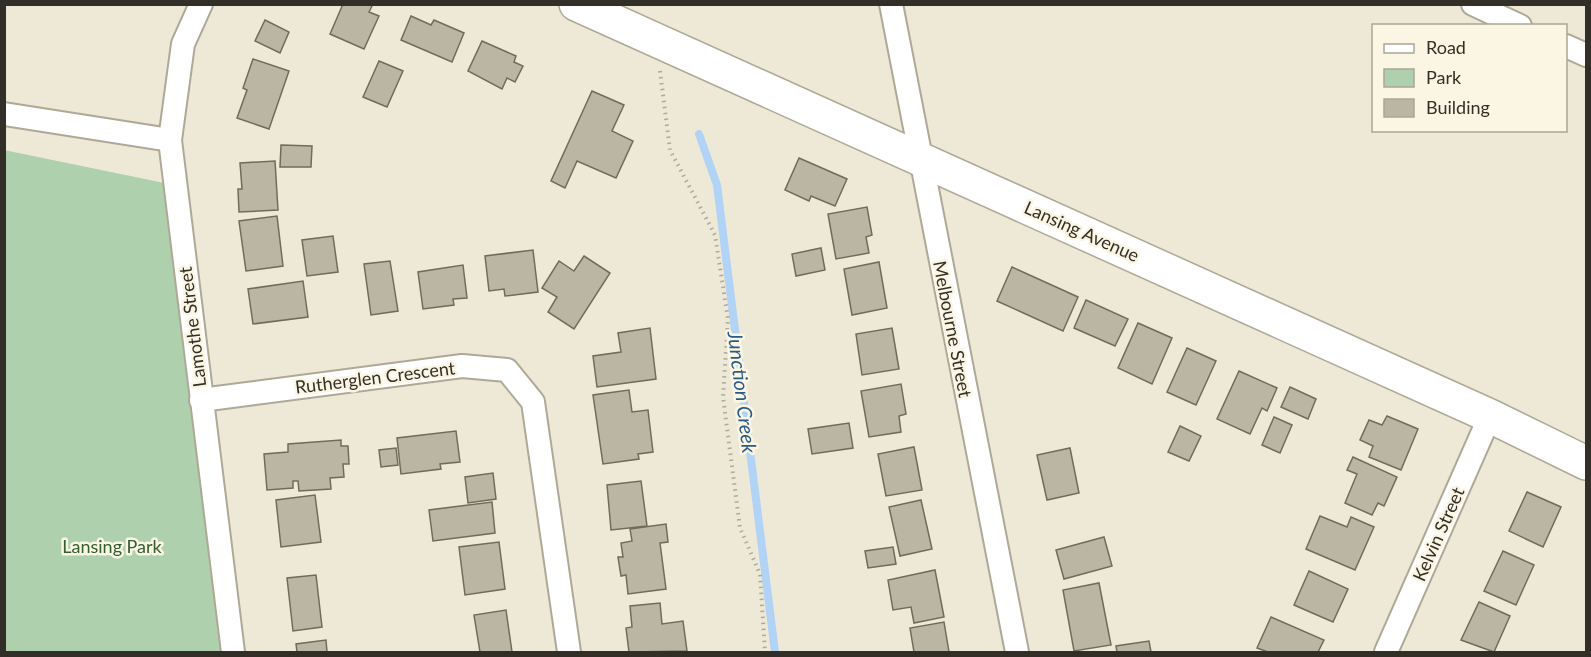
<svg xmlns="http://www.w3.org/2000/svg" width="1591" height="657" font-family="Lato,sans-serif">
<style>
.green{fill:#afd0ac}
.lines{fill:none;stroke-linecap:round;stroke-linejoin:round}
.stream{stroke:#b0d3f6;stroke-width:8}
.building{fill:#bbb6a4;stroke:#706c5b;stroke-width:1.5}
.street-casing{stroke:#aea997;stroke-width:26}
.secondary-casing{stroke:#aea997;stroke-width:36}
.path{stroke:#aeaa9b;stroke-width:4;stroke-dasharray:1.5 4.5;stroke-linecap:butt}
.street{stroke:#fff;stroke-width:22}
.secondary{stroke:#fff;stroke-width:33}
.labels{text-anchor:middle;dominant-baseline:central;stroke-width:5;stroke-linejoin:round;paint-order:stroke}
.street-label{font-size:18px;fill:#312f28;stroke:#fbf6e3}
.park-label{font-size:18px;fill:#315f2e;stroke:#fbf6e3}
.water-label{font-size:20px;font-style:italic;fill:#295b88;stroke:#fbf6e3}
</style>
<rect width="100%" height="100%" fill="#ede9d6"/>
<polygon class="green" points="4,150 174,185 234,652 5,652"/>
<g class="lines">
<polyline class="stream" points="699,134 717,185 775,652"/>
</g>
<g class="building">
<polygon points="343,4 373,4 369,12 379,16 364,49 330,34"/>
<polygon points="411,16 431,25 434,20 464,33 452,62 401,40"/>
<polygon points="265,20 289,32 280,53 255,41"/>
<polygon points="482,41 516,56 514,62 523,66 515,82 507,78 502,89 468,71"/>
<polygon points="253,59 289,71 269,129 237,118 247,90 243,88"/>
<polygon points="379,61 403,71 387,107 363,97"/>
<polygon points="592,91 624,105 612,131 633,141 616,178 577,161 565,188 551,181"/>
<polygon points="281,145 312,146 311,167 280,167"/>
<polygon points="799,158 847,179 835,206 811,196 809,201 785,190"/>
<polygon points="275,161 278,210 239,212 238,189 242,189 240,163"/>
<polygon points="867,207 872,235 866,237 869,253 836,259 828,214"/>
<polygon points="277,216 283,266 246,271 239,221"/>
<polygon points="333,236 338,272 307,276 302,240"/>
<polygon points="821,248 825,270 796,276 792,254"/>
<polygon points="533,250 538,292 505,296 504,289 489,291 485,256"/>
<polygon points="584,256 610,273 574,329 548,312 557,297 542,288 559,261 574,271"/>
<polygon points="390,261 398,311 371,315 364,264"/>
<polygon points="879,262 887,308 852,315 844,269"/>
<polygon points="463,265 467,298 453,299 454,305 423,309 418,272"/>
<polygon points="1012,267 1078,297 1063,331 997,301"/>
<polygon points="303,281 308,317 253,324 248,289"/>
<polygon points="1086,300 1128,319 1115,346 1074,328"/>
<polygon points="1138,323 1172,338 1152,384 1118,368"/>
<polygon points="650,328 656,379 597,387 593,356 621,352 618,333"/>
<polygon points="892,328 899,369 862,375 856,334"/>
<polygon points="1187,348 1216,361 1196,405 1167,392"/>
<polygon points="1239,371 1277,388 1267,411 1262,408 1250,434 1217,419"/>
<polygon points="901,384 906,414 899,416 901,432 869,437 861,391"/>
<polygon points="1290,387 1316,399 1308,419 1281,407"/>
<polygon points="629,390 632,412 648,410 653,452 638,454 639,459 603,464 593,395"/>
<polygon points="1387,416 1418,429 1401,470 1369,457 1373,446 1360,440 1369,420 1382,425"/>
<polygon points="1274,417 1292,425 1280,453 1262,445"/>
<polygon points="849,423 853,448 812,454 808,429"/>
<polygon points="1180,426 1201,436 1189,461 1168,452"/>
<polygon points="456,431 460,462 440,464 441,469 401,474 397,438"/>
<polygon points="341,440 341,446 348,446 349,464 343,464 344,477 330,478 331,489 299,491 298,481 293,481 293,488 267,490 264,454 288,452 288,444"/>
<polygon points="914,447 922,490 886,496 878,454"/>
<polygon points="396,448 398,465 381,467 379,450"/>
<polygon points="1070,448 1079,493 1047,500 1037,455"/>
<polygon points="1353,457 1397,477 1384,506 1378,503 1372,515 1345,503 1357,474 1347,470"/>
<polygon points="493,473 496,499 468,503 465,477"/>
<polygon points="641,481 647,526 611,530 607,485"/>
<polygon points="1527,492 1561,507 1543,547 1509,531"/>
<polygon points="315,495 321,542 281,547 276,500"/>
<polygon points="921,500 932,549 900,556 889,507"/>
<polygon points="492,502 495,533 433,541 429,510"/>
<polygon points="1320,516 1347,527 1351,517 1374,527 1355,570 1306,549"/>
<polygon points="666,524 668,542 660,543 666,589 628,594 626,575 621,576 618,557 623,557 621,543 632,541 630,529"/>
<polygon points="1104,537 1112,566 1064,579 1056,550"/>
<polygon points="499,542 505,589 465,595 459,547"/>
<polygon points="893,547 896,564 868,568 865,551"/>
<polygon points="1503,551 1534,565 1516,605 1484,591"/>
<polygon points="935,570 944,617 914,623 911,607 893,610 888,580"/>
<polygon points="1309,571 1348,589 1333,622 1294,605"/>
<polygon points="316,575 322,627 293,631 287,578"/>
<polygon points="1099,583 1111,645 1074,651 1063,590"/>
<polygon points="1479,602 1510,616 1494,652 1461,640"/>
<polygon points="660,603 662,624 683,621 687,651 629,652 626,628 632,627 630,606"/>
<polygon points="506,610 512,652 480,652 474,615"/>
<polygon points="1271,617 1324,640 1318,652 1268,652 1257,648"/>
<polygon points="944,622 949,652 914,652 910,628"/>
<polygon points="326,640 327,652 297,652 296,644"/>
<polygon points="1149,641 1151,652 1117,652 1116,646"/>
</g>
<g class="lines">
<g class="street-casing">
<g id="street">
<polyline points="201,4 183,44 170,140 233,652"/>
<polyline points="891,4 1017,652"/>
<polyline points="1473,4 1520,26"/>
<polyline points="1566,46 1586,55"/>
<polyline points="4,114 170,140"/>
<polyline points="201,400 462,366 507,370 533,402 569,652"/>
<polyline points="1386,652 1490,416"/>
</g>
</g>
<g class="secondary-casing">
<polyline id="secondary" points="576,4 1490,416 1586,463"/>
</g>
<polyline class="path" points="660,71 670,150 715,235 728,319 723,397 740,528 760,574 765,652"/>
<use href="#street" class="street"/>
<use href="#secondary" class="secondary"/>
</g>
<g class="labels">
<g class="street-label">
<text transform="translate(1082 231) rotate(24)">Lansing Avenue</text>
<text transform="translate(192 327) rotate(-97)">Lamothe Street</text>
<text transform="translate(953 329) rotate(79)">Melbourne Street</text>
<text transform="translate(375 377) rotate(-7)">Rutherglen Crescent</text>
<text transform="translate(1438 534) rotate(-66)">Kelvin Street</text>
</g>
<g class="park-label">
<text x="112" y="546">Lansing Park</text>
</g>
<g class="water-label">
<text transform="translate(743 392) rotate(83)">Junction Creek</text>
</g>
</g>
<rect width="1591" height="657" fill="none" stroke="#312f28" stroke-width="12"/>
<rect x="1372" y="24" width="195" height="108" fill="#fbf6e3" stroke="#aaa698" stroke-width="1.5"/>
<rect x="1384" y="44" width="30" height="9" fill="#ffffff" stroke="#aaa698" stroke-width="1.5"/>
<text x="1426" y="54" font-size="18" fill="#312f28">Road</text>
<rect x="1384" y="69" width="30" height="18" fill="#afd0ac" stroke="#aaa698" stroke-width="1.5"/>
<text x="1426" y="84" font-size="18" fill="#312f28">Park</text>
<rect x="1384" y="99" width="30" height="18" fill="#bbb6a4" stroke="#aaa698" stroke-width="1.5"/>
<text x="1426" y="114" font-size="18" fill="#312f28">Building</text>
</svg>
